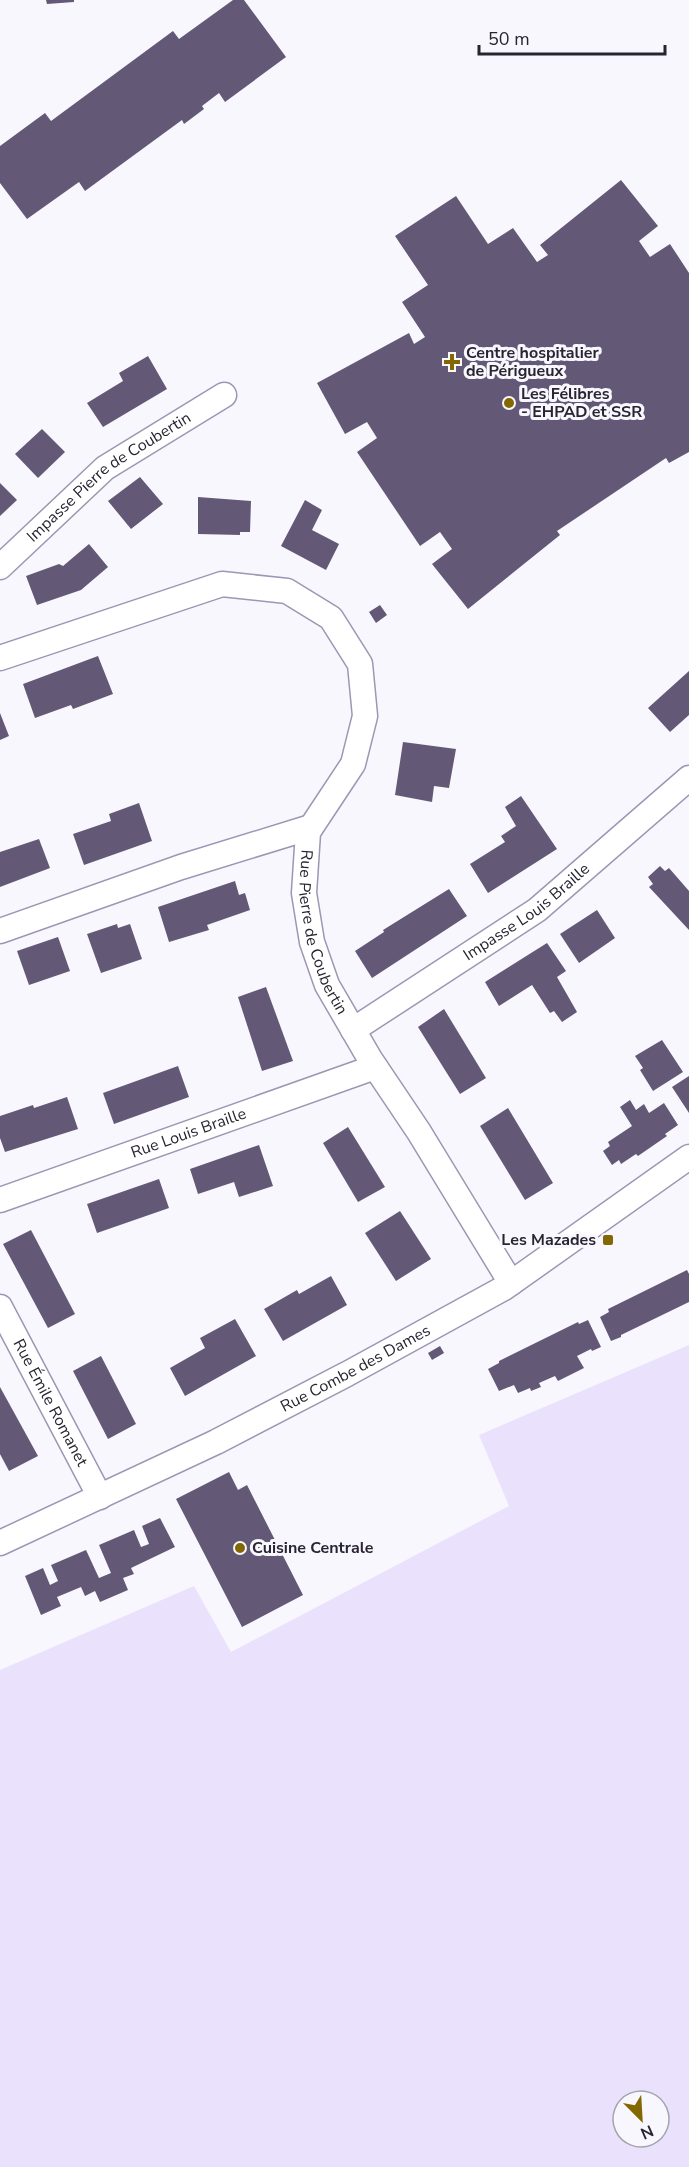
<svg xmlns="http://www.w3.org/2000/svg" width="689" height="2167" font-family="'Nunito Sans',sans-serif">
<style>
.green{fill:#eae1fd;fill-rule:evenodd}
.building{fill:#635976}
.lines{fill:none;stroke-linecap:round;stroke-linejoin:round}
.minor-casing{stroke:#9f95b4;stroke-width:27}
.minor{stroke:#fff;stroke-width:24}
.poi-dot{fill:#836700;stroke:#f9f7fe;stroke-width:2}
.labels{text-anchor:middle;dominant-baseline:central;stroke-width:6;stroke-linejoin:round;paint-order:stroke}
.poi-label{font-size:16px;font-weight:bold;fill:#282430;stroke:#f9f7fe;text-anchor:start}
.street-label{font-size:16px;fill:#282430;stroke:#f9f7fe}
</style>
<rect width="100%" height="100%" fill="#f9f7fe"/>
<path class="green" d="M689,1345v822h-689v-497l194,-84 37,66 278,-146 -30,-71zM623,2101h36v36h-36z"/>
<g class="building">
<polygon points="46,0 74,0 74,2 47,4"/>
<polygon points="233,0 244,0 286,57 225,102 219,93 202,106 204,109 184,124 182,120 85,191 79,182 27,219 0,183 0,146 45,113 51,121 173,31 179,39"/>
<polygon points="621,180 658,226 639,241 650,257 670,244 689,273 689,452 669,463 666,458 557,531 560,535 468,609 432,564 452,549 440,532 420,546 357,452 377,438 367,422 345,434 317,383 409,333 414,344 425,337 402,302 428,285 395,236 456,196 488,244 513,228 537,262 548,255 540,245"/>
<polygon points="148,356 167,389 103,427 87,403 123,381 119,373"/>
<polygon points="42,429 65,452 38,478 15,454"/>
<polygon points="140,477 163,504 131,529 108,501"/>
<polygon points="0,483 17,500 0,516"/>
<polygon points="198,497 251,501 250,532 240,532 240,535 198,534"/>
<polygon points="305,500 322,510 312,530 339,544 326,570 281,546"/>
<polygon points="89,544 108,567 81,590 37,605 26,576 59,564 63,566"/>
<polygon points="380,605 387,615 376,623 369,612"/>
<polygon points="98,656 113,694 73,709 71,705 35,718 23,684"/>
<polygon points="689,671 689,715 670,732 648,708"/>
<polygon points="0,713 9,736 0,740"/>
<polygon points="403,742 456,749 449,788 434,786 432,802 395,795"/>
<polygon points="521,796 557,849 488,893 470,864 505,842 501,836 516,826 505,807"/>
<polygon points="139,803 152,841 84,865 73,834 111,821 109,814"/>
<polygon points="39,839 50,868 0,887 0,852"/>
<polygon points="660,866 665,871 669,868 689,891 689,930 649,887 653,884 648,877"/>
<polygon points="235,881 239,895 245,893 250,910 207,925 209,930 169,942 158,907"/>
<polygon points="449,889 467,916 372,978 355,951 384,932 383,930"/>
<polygon points="597,910 615,938 579,963 560,934"/>
<polygon points="117,924 118,928 130,924 142,959 101,973 87,934"/>
<polygon points="58,937 70,971 29,985 17,951"/>
<polygon points="547,943 566,971 557,977 577,1012 562,1022 554,1011 550,1013 532,985 499,1006 485,982"/>
<polygon points="266,987 293,1061 262,1071 238,997"/>
<polygon points="444,1009 486,1078 460,1094 418,1027"/>
<polygon points="662,1040 683,1072 653,1091 640,1070 643,1068 635,1056"/>
<polygon points="178,1066 189,1097 114,1124 103,1093"/>
<polygon points="689,1076 689,1113 672,1087"/>
<polygon points="67,1097 78,1129 5,1152 0,1138 0,1116 33,1105 34,1108"/>
<polygon points="630,1100 636,1110 644,1104 649,1113 664,1103 678,1125 665,1134 667,1136 638,1156 636,1154 621,1164 619,1160 612,1165 603,1151 610,1146 608,1142 632,1126 620,1107"/>
<polygon points="508,1108 553,1183 525,1200 480,1126"/>
<polygon points="348,1127 385,1187 358,1202 323,1143"/>
<polygon points="259,1145 273,1186 239,1197 234,1182 198,1194 190,1169"/>
<polygon points="159,1179 169,1208 97,1233 87,1204"/>
<polygon points="400,1211 431,1259 396,1281 365,1233"/>
<polygon points="31,1230 75,1314 48,1328 3,1244"/>
<polygon points="687,1270 689,1274 689,1302 621,1335 621,1337 611,1341 600,1317 609,1312 608,1309"/>
<polygon points="331,1276 347,1305 283,1341 264,1309 297,1290 299,1294"/>
<polygon points="235,1319 256,1356 185,1396 170,1368 205,1348 200,1338"/>
<polygon points="588,1320 601,1347 592,1351 591,1349 577,1356 584,1368 558,1381 555,1376 539,1383 541,1387 531,1391 530,1388 518,1393 514,1385 499,1391 488,1369 499,1363 499,1361 578,1322 579,1324"/>
<polygon points="440,1346 444,1353 432,1360 428,1353"/>
<polygon points="101,1356 136,1424 108,1439 73,1371"/>
<polygon points="0,1387 38,1456 9,1471 0,1454"/>
<polygon points="229,1472 238,1490 247,1485 303,1595 242,1627 176,1499"/>
<polygon points="160,1518 175,1547 131,1568 134,1574 123,1578 128,1590 100,1602 95,1591 85,1596 81,1587 57,1597 61,1606 41,1615 25,1576 43,1568 50,1585 58,1581 51,1565 86,1550 99,1578 111,1573 99,1545 134,1530 141,1547 149,1544 142,1526"/>
</g>
<g class="lines">
<g class="minor-casing">
<g id="minor">
<path id="s1" d="M0,567l105,-99 119,-73"/>
<path id="s2" d="M0,658l222,-74 65,7 44,27 29,46 5,52 -12,48 -45,68 -4,61 8,49 15,43 43,74 49,73 92,151"/>
<polyline points="0,931 181,867 311,827"/>
<path id="s3" d="M353,1030l184,-120 152,-132"/>
<path id="s4" d="M0,1200l375,-133"/>
<path id="s5" d="M0,1307l100,190"/>
<path id="s6" d="M0,1543l216,-101 131,-68 157,-86 185,-131"/>
</g>
</g>
<use href="#minor" class="minor"/>
</g>
<g class="poi-dot">
<path d="M449 353h6v6h6v6h-6v6h-6v-6h-6v-6h6z"/>
<circle cx="509" cy="403" r="6"/>
<rect x="602" y="1234" width="12" height="12" rx="3"/>
<circle cx="240" cy="1548" r="6"/>
</g>
<g class="labels">
<g class="poi-label">
<text x="466" y="353">Centre hospitalier<tspan x="466" dy="18">de Périgueux</tspan></text>
<text x="521" y="394">Les Félibres<tspan x="521" dy="18">- EHPAD et SSR</tspan></text>
<text x="596" y="1240" text-anchor="end">Les Mazades</text>
<text x="252" y="1548">Cuisine Centrale</text>
</g>
<g class="street-label">
<text stroke="none"><textPath href="#s1" startOffset="142">Impasse Pierre de Coubertin</textPath></text>
<text stroke="none"><textPath href="#s3" startOffset="210">Impasse Louis Braille</textPath></text>
<text stroke="none"><textPath href="#s2" startOffset="692">Rue Pierre de Coubertin</textPath></text>
<text stroke="none"><textPath href="#s4" startOffset="200">Rue Louis Braille</textPath></text>
<text stroke="none"><textPath href="#s6" startOffset="396">Rue Combe des Dames</textPath></text>
<text stroke="none"><textPath href="#s5" startOffset="108">Rue Émile Romanet</textPath></text>
</g>
</g>
<g transform="translate(641 2119) rotate(156)"><circle r="28" fill="#f9f7fe" stroke="#a5a3ac" stroke-width="1.5"/>
<path d="M0-4.5L10 22L0 15L-10 22Z" fill="#836700"/>
<text y="-9" font-size="16" font-weight="bold" text-anchor="middle" fill="#282430">N</text>
</g>
<path d="M479 45v9h186v-9" fill="none" stroke="#282430" stroke-width="3"/>
<text x="488" y="45" font-size="18" fill="#282430" stroke="#f9f7fe" stroke-width="4.5" paint-order="stroke">50 m</text>
</svg>
